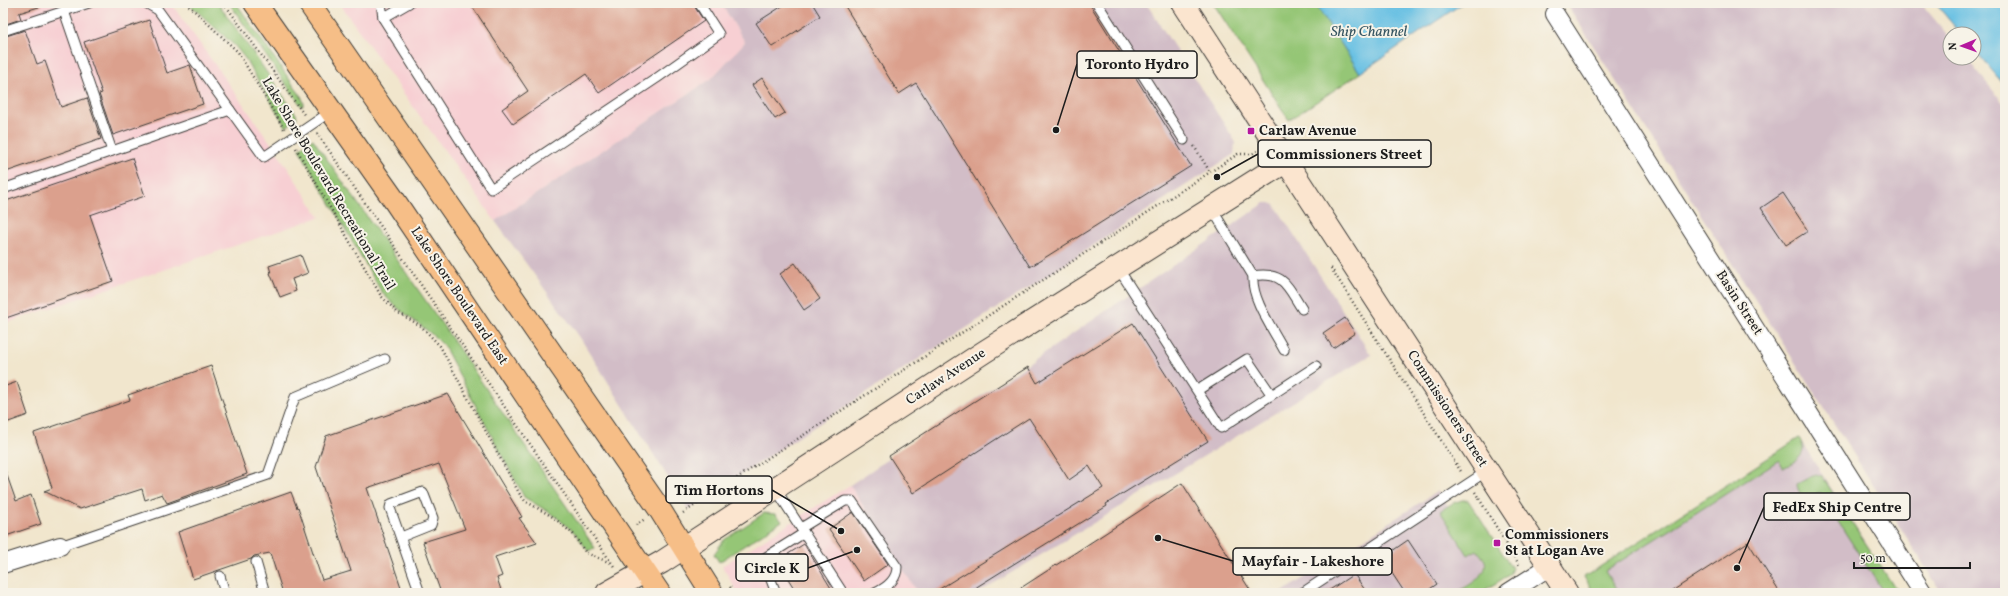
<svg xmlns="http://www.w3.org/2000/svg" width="2008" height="596" font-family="Vollkorn,serif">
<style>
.built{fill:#f7cfd3}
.industrial{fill:#d2bdc7}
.green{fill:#95c676;stroke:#587149}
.water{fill:#65bfe3;stroke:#406e80}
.building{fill:#dba08d}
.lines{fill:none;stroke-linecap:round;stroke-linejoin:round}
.lane-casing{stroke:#3c3a37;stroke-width:11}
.street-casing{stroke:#3c3a37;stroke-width:20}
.secondary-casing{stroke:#3c3a37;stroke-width:24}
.highway-casing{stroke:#3c3a37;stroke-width:24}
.path{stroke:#3c3a37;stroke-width:2.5;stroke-dasharray:1 3;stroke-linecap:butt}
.lane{stroke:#fff;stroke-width:9}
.street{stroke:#fff;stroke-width:18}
.secondary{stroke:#fbe5cf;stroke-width:22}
.highway{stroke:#f6be87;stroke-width:22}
.poi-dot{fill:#b5179e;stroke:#f7f3e8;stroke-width:1.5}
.labels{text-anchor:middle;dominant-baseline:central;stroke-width:4;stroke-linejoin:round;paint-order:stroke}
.poi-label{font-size:14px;font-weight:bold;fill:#1c1c1c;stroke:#f7f3e8;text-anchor:start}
.street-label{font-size:14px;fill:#1c1c1c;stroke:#f7f3e8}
.water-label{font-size:15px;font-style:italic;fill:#365562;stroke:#f7f3e8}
.leader{fill:none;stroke:#1c1c1c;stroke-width:1.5}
.callout-dot{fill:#1c1c1c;stroke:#f7f3e8;stroke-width:1.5}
.callout{fill:#f7f3e8;stroke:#1c1c1c;stroke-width:1.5}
.callout-label{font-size:15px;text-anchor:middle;font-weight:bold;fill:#1c1c1c}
</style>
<rect width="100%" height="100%" fill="#f7f3e8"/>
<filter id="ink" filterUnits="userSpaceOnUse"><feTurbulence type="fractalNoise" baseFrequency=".025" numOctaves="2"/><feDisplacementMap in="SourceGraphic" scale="8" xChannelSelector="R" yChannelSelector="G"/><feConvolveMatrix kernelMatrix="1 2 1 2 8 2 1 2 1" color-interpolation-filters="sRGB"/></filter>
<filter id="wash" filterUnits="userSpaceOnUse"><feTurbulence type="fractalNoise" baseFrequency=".012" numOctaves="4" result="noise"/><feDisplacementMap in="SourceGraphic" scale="16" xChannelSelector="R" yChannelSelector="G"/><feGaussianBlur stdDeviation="0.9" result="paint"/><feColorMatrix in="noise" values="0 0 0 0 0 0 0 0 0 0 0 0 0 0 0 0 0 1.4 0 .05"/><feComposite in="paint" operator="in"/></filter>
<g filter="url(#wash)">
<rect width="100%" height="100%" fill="#f1e6cd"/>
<g class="built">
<polygon points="3,3 171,3 275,149 320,217 3,324"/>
<polygon points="339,3 721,3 745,42 711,79 495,221"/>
<polygon points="850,485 918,593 738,593 722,566"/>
</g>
<g class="industrial">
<polygon points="721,3 1146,3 1235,141 1234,154 688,509 579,336 495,221 711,79 745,42"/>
<polygon points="1566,3 1921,3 1950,38 1950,58 1966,58 2005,105 2005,593 1942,593"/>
<polygon points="1265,203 1270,203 1275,205 1371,355 978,593 918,593 850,485"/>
<polygon points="1799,438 1898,593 1594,593 1584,577"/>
<polygon points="1438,491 1448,506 1440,511 1468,555 1477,550 1485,562 1484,569 1479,578 1455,593 1281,593"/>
</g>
<g class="green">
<polygon points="188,3 218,3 296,114 297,118 286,127 244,57 235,46"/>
<polygon points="229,3 236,3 301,96 304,103 302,107"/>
<polygon points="1213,3 1315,3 1360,73 1289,120"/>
<path d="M313,139l131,188 151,221 -7,3 -13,-18 -20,-17 -31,-19 -80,-151c-19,-21 -45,-32 -63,-55l-82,-142z"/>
<path d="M1799,438c7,11 5,18 -7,25 -3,2 -5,4 -9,4l-4,-7 -174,111 13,22h-24l-10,-16z"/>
<path d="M1816,474l6,2 76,117h-14l-65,-101 -12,7c-5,0 -10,-10 -10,-15z"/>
<path d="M1462,500h6l44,68 -3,7 -29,18h-25c10,-6 34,-16 30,-32 -2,-4 -6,-8 -8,-11l-9,5 -28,-44 13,-8z"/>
<polygon points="764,513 775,514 782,521 719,562 714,554 724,540"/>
</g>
<g class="water">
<polygon points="1315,3 1463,3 1360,73"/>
<polygon points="1935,3 2005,3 2005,86 1974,49 1974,34 1961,34"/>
</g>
<g id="blocks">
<g class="building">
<polygon points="3,3 42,3 42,6 19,13 21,19 3,25"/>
<polygon points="470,3 692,3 704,21 599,93 586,74 513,124 502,109 528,91"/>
<polygon points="787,3 812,3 820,16 772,47 756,23"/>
<polygon points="843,3 1089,3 1191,166 1030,267 916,83 899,94"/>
<polygon points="149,20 167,73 190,65 203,104 113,135 99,94 102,93 84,42"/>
<polygon points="25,30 37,64 45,61 61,107 87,98 101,139 3,173 3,37"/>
<polygon points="762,78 785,113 775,119 752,85"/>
<polygon points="132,158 145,196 90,215 113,281 3,319 3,202"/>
<polygon points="1783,193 1808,231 1786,245 1761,208"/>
<polygon points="301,255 308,273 292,279 296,291 280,297 270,273 271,273 269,266"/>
<polygon points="795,263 820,299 804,310 780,274"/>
<polygon points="1345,318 1355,333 1333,348 1323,333"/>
<polygon points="1133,323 1208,441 1106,504 1107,506 967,593 933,593 1103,488 1089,466 1069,480 1029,418 913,493 889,456 1028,367 1037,383"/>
<polygon points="211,366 247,474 167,503 162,494 145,500 142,489 80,509 44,491 52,488 34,433 130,400 128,395"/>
<polygon points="17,382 28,415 3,424 3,387"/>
<polygon points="448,394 522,517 519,518 537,543 495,557 502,576 497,578 502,593 441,593 423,542 465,529 439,464 367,488 403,593 283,593 270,553 254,556 251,559 193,579 178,532 291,492 297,508 298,507 322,580 351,571 316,467 326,436"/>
<polygon points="3,470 5,470 16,501 31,495 41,524 3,537"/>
<polygon points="1182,483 1252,593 1013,593 1138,512"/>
<polygon points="853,512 888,564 864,581 829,529"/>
<polygon points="1408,540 1437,584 1424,593 1405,593 1382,558"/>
<polygon points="1748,542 1780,593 1669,593"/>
<polygon points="804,544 834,593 797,593 777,561"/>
<polygon points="1354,574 1367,593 1325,593"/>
</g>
</g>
</g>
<g filter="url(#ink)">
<use href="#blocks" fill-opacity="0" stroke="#3c3a37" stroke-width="1"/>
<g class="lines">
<g class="lane-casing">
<g id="lane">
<polyline points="146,3 158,10 264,157 330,112"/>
<polyline points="381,3 383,18 491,189 657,78 719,34 699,3"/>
<polyline points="1097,3 1132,58"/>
<polyline points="64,11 112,151"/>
<polyline points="383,18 409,3"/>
<polyline points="3,31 89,3"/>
<polyline points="1135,63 1184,140"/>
<polyline points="3,189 230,110"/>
<path d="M1212,209l41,67c-2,23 20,53 31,74"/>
<polyline points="1118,268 1221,428 1316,366"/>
<path d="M1253,276c31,-5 34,10 49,33"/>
<polyline points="1198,390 1247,359 1271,394"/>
<polyline points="775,488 843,593"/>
<path d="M801,528l44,-27h7l45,66c0,13 -11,21 -22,26"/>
<polyline points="401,537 431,525 433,518 423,492 391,504 390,508 420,593"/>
<polyline points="60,546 268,475 295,397 385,359"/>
<polyline points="256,562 265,593"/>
<polyline points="220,576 225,593"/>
<polyline points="776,593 763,559 804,533"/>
<polyline points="1302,593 1487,471"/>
</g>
</g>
<g class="street-casing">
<g id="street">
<polyline points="1555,14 1923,593"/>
<polyline points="3,564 60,546"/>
<polyline points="1508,593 1550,566"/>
</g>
</g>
<g class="secondary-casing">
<g id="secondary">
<polyline points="1183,3 1567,593"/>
<polyline points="607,593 662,562 984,352 1285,162"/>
</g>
</g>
<g class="highway-casing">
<g id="highway">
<polyline points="255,3 394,200 659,593"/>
<polyline points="309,3 660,510 712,593"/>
</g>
</g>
<g class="path">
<polyline points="186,3 238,52 284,129"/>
<polyline points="224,3 305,116"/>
<polyline points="317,133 615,568"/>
<polyline points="1194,146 1210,172"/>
<polyline points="296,148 381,296 397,312 421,326 440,346 519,493 525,501 553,517 573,534 586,553 611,563"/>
<polyline points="1331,268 1462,473"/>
<polyline points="1475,492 1520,566"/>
<polyline points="683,513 1238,154 1252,154 1257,151"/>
<polyline points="636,525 645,519"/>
<polyline points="730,587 734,593"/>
</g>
<use href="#lane" class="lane"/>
<use href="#street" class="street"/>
<use href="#secondary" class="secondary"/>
<use href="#highway" class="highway"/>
</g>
</g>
<g class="poi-dot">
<rect x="1247" y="127" width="8" height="8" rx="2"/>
<rect x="1493" y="539" width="8" height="8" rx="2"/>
</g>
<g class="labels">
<g class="poi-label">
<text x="1259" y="131">Carlaw Avenue</text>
<text x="1505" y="535">Commissioners<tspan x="1505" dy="16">St at Logan Ave</tspan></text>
</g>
<g class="street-label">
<text transform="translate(328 184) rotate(59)">Lake Shore Boulevard Recreational Trail</text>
<text transform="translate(459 296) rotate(56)">Lake Shore Boulevard East</text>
<text transform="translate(1739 303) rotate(57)">Basin Street</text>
<text transform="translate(946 377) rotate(-33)">Carlaw Avenue</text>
<text transform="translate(1447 409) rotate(57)">Commissioners Street</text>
</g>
<g class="water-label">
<text x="1369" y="32">Ship Channel</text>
</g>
</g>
<path class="leader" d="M1056 130L1077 64M1217 177L1258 154M841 531L772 490M1737 568L1764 507M1158 538L1233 561M857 550L808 568"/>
<g class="callout-dot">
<circle cx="1056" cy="130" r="4"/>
<circle cx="1217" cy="177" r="4"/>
<circle cx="841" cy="531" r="4"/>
<circle cx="1737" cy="568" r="4"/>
<circle cx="1158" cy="538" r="4"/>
<circle cx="857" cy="550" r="4"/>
</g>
<g class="callout">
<rect x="1077" y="51" width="120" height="27" rx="4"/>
<rect x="1258" y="140" width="173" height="27" rx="4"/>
<rect x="666" y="476" width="106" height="27" rx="4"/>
<rect x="1764" y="493" width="146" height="27" rx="4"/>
<rect x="1233" y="548" width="159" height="27" rx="4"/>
<rect x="736" y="554" width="72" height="27" rx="4"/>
</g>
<g class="callout-label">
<text x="1137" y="69">Toronto Hydro</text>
<text x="1344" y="159">Commissioners Street</text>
<text x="719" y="495">Tim Hortons</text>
<text x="1837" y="512">FedEx Ship Centre</text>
<text x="1313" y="566">Mayfair - Lakeshore</text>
<text x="772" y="573">Circle K</text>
</g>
<rect width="2008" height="596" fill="none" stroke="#f7f3e8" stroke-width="16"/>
<g transform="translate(1962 46) rotate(268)"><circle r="19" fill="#f7f3e8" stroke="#9f9d96"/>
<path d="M0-3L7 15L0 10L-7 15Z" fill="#b5179e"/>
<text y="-6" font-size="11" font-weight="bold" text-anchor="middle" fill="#1c1c1c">N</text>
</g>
<path d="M1854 562v6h116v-6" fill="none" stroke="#1c1c1c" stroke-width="2"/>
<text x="1860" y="562" font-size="12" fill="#1c1c1c" stroke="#f7f3e8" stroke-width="3" paint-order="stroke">50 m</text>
</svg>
